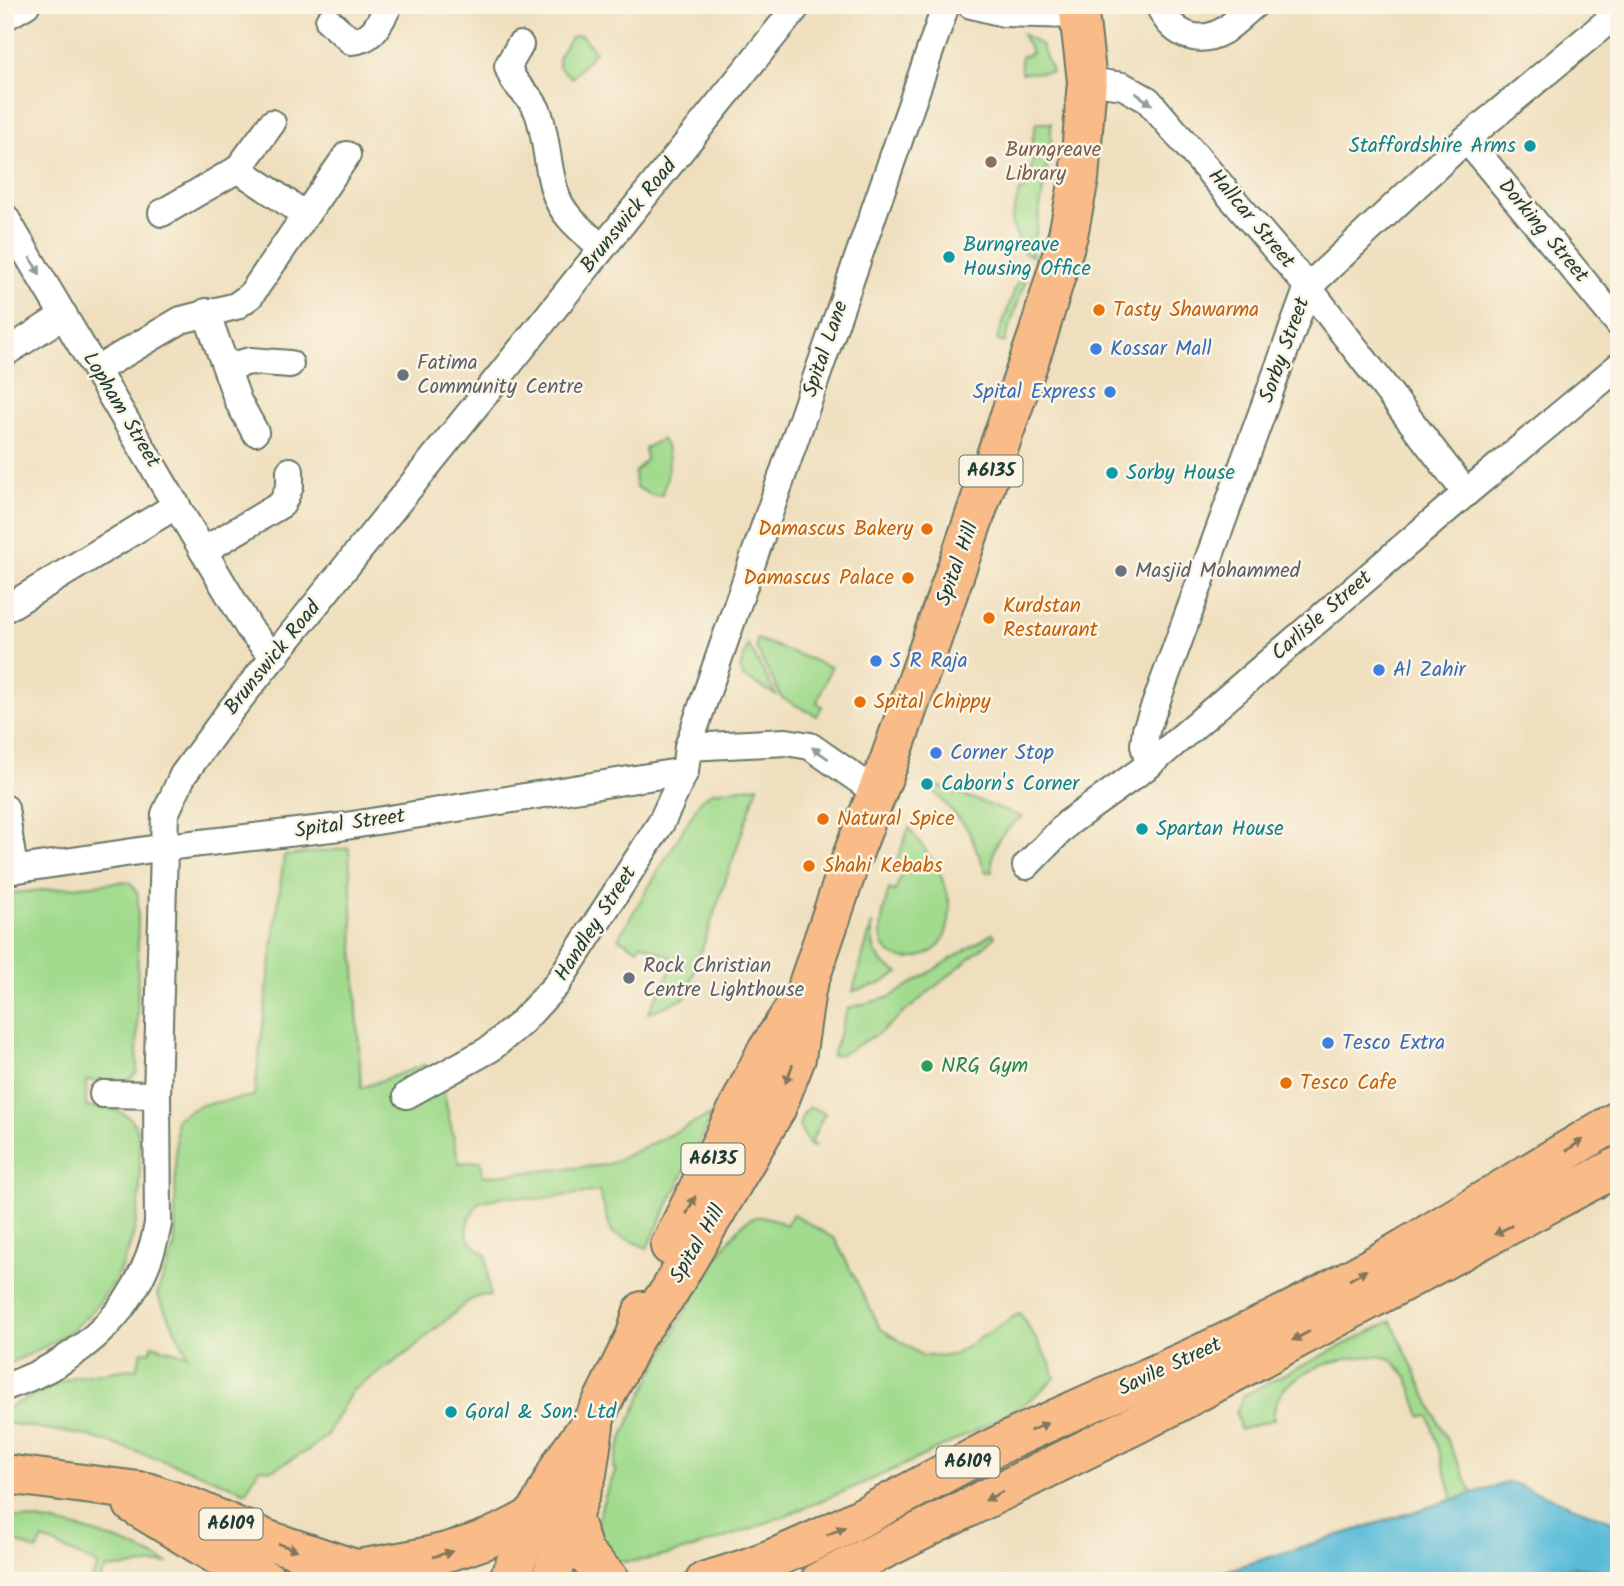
<svg xmlns="http://www.w3.org/2000/svg" width="1624" height="1586" font-family="Kalam,sans-serif">
<style>
.green{fill:#a2db8e;stroke:#608c61;stroke-width:2}
.water{fill:#5abcd9;stroke:#3c7c86;stroke-width:2}
.lines{fill:none;stroke-linecap:round;stroke-linejoin:round}
.minor-casing{stroke:#687664;stroke-width:30}
.primary-casing{stroke:#687664;stroke-width:42}
.minor{stroke:#fff;stroke-width:26}
.primary{stroke:#f9bc89;stroke-width:38}
.oneway{fill:#8f9e9a}
.oneway2{fill:#81765a}
.culture-dot{fill:#0f9aa8;stroke:#fcf5e5;stroke-width:2.5}
.education-dot{fill:#8d6e63;stroke:#fcf5e5;stroke-width:2.5}
.food-dot{fill:#e8710a;stroke:#fcf5e5;stroke-width:2.5}
.shop-dot{fill:#3f7fe0;stroke:#fcf5e5;stroke-width:2.5}
.worship-dot{fill:#6b7280;stroke:#fcf5e5;stroke-width:2.5}
.leisure-dot{fill:#2e9e5b;stroke:#fcf5e5;stroke-width:2.5}
.labels{text-anchor:middle;dominant-baseline:central;stroke-width:5;stroke-linejoin:round;paint-order:stroke}
.shield{fill:#fcf5e5;stroke:#617469;stroke-width:2}
.shield-label{font-size:19px;font-weight:bold;fill:#1f3d34}
.culture-label{font-size:21px;fill:#0d838f;stroke:#fcf5e5;text-anchor:start}
.education-label{font-size:21px;fill:#785e54;stroke:#fcf5e5;text-anchor:start}
.street-label{font-size:21px;fill:#1f3d34;stroke:#fcf5e5}
.food-label{font-size:21px;fill:#c56008;stroke:#fcf5e5;text-anchor:start}
.shop-label{font-size:21px;fill:#366cbe;stroke:#fcf5e5;text-anchor:start}
.worship-label{font-size:21px;fill:#5b616d;stroke:#fcf5e5;text-anchor:start}
.leisure-label{font-size:21px;fill:#27864d;stroke:#fcf5e5;text-anchor:start}
</style>
<rect width="100%" height="100%" fill="#fcf5e5"/>
<filter id="ink" filterUnits="userSpaceOnUse"><feTurbulence type="fractalNoise" baseFrequency=".0143" numOctaves="2"/><feDisplacementMap in="SourceGraphic" scale="14" xChannelSelector="R" yChannelSelector="G"/><feConvolveMatrix kernelMatrix="1 2 1 2 8 2 1 2 1" color-interpolation-filters="sRGB"/></filter>
<filter id="wash" filterUnits="userSpaceOnUse"><feTurbulence type="fractalNoise" baseFrequency=".00686" numOctaves="4" result="noise"/><feDisplacementMap in="SourceGraphic" scale="28" xChannelSelector="R" yChannelSelector="G"/><feGaussianBlur stdDeviation="1.57" result="paint"/><feColorMatrix in="noise" values="0 0 0 0 0 0 0 0 0 0 0 0 0 0 0 0 0 1.4 0 .05"/><feComposite in="paint" operator="in"/></filter>
<g filter="url(#wash)">
<rect width="100%" height="100%" fill="#efdfbe"/>
<g class="green">
<polygon points="1022,34 1041,45 1052,72 1021,73 1021,57 1032,53"/>
<polygon points="581,35 595,51 572,78 559,67 558,58 571,37"/>
<polygon points="1036,123 1051,123 1051,142 1032,256 1024,253 1011,222 1020,190 1024,191 1037,148 1031,146"/>
<polygon points="1026,279 1004,343 997,340 1017,283"/>
<path d="M662,439c12,17 6,37 0,56h-11l-15,-8 -2,-14 12,-13 -1,-12z"/>
<polygon points="757,639 831,667 817,703 822,706 817,716 782,698 756,648"/>
<polygon points="748,644 776,695 743,677 740,668"/>
<path d="M925,781l97,36c-23,17 -31,27 -30,55h-6l-18,-43z"/>
<polygon points="758,786 685,998 648,1013 676,960 641,943 638,949 618,938 701,800 712,792"/>
<path d="M909,828c17,22 39,51 41,81 0,11 -3,26 -10,35 -12,16 -45,22 -56,2 -7,-13 1,-43 5,-57l6,2 8,-21 -8,-5z"/>
<path d="M349,848l12,240 63,-23 20,29 15,69 22,-2 2,15 124,-11 106,-51 -66,134 -35,-15 -13,-42 -60,8 -34,-3 -26,6c-17,25 -18,36 7,53l4,41 -10,-1 -13,7 -61,52 -54,37 -26,45 -17,14 -37,20 -13,-2 -13,24 -52,-21 -105,-35 -84,-13v-14l68,-32 64,-9 5,-17 8,1 2,-7 36,10 -31,-60 18,-51 1,-125 24,-14 54,-9 30,-240z"/>
<path d="M121,882l10,1 7,12 -1,177 -9,8 -42,1v26c16,1 37,0 48,16 7,11 5,25 6,37 2,53 -7,101 -42,144 -23,30 -59,47 -93,61v-471z"/>
<path d="M872,923c-1,25 3,39 27,50l-22,12 -24,6z"/>
<polygon points="993,933 995,937 882,1031 840,1055 832,1056 848,1008 890,997"/>
<polygon points="810,1107 825,1113 811,1142 816,1146 814,1147 809,1145 799,1126 803,1114"/>
<path d="M793,1214l42,25 45,89 43,28 30,-1 67,-42 30,50 5,15c-11,9 -21,20 -33,27 -50,33 -370,181 -413,153 -25,-26 -3,-61 7,-89l-3,-1c5,-14 8,-29 14,-41 16,-36 95,-195 123,-208 13,-6 25,1 36,6z"/>
<path d="M1391,1321l81,172 38,-11 -186,99h-130l259,-82 -24,-83 -8,1 -13,-39 -17,-19c-36,-10 -122,12 -117,60l-34,11 -4,-18 8,-17z"/>
<path d="M5,1517c58,3 111,19 162,46l-62,6 -5,12h-9l7,-16 -55,-26 -6,12 -32,-14z"/>
<polygon points="1572,1565 1619,1576 1619,1581 1546,1581 1560,1569"/>
</g>
<path class="water" d="M1510,1482l109,42v52c-32,-8 -46,-18 -73,5h-352z"/>
</g>
<g filter="url(#ink)">
<g class="lines">
<g class="minor-casing">
<g id="minor">
<polyline points="971,5 1003,13 1079,15"/>
<path d="M1159,5c11,27 36,42 64,26 11,-7 21,-18 31,-26"/>
<polyline points="5,17 26,5"/>
<path d="M329,21l22,20c23,-1 28,-18 38,-36"/>
<path d="M520,45l-12,21c6,24 24,27 31,49 9,28 8,59 19,85 9,20 29,34 44,48"/>
<polyline points="1087,81 1123,86 1148,100 1308,287 1466,493"/>
<polyline points="1466,139 1619,324"/>
<polyline points="238,169 304,214"/>
<polyline points="162,213 238,169 272,123"/>
<polyline points="5,217 249,628 263,645 277,654"/>
<polyline points="206,312 238,401 255,432"/>
<polyline points="5,353 64,315"/>
<polyline points="228,367 250,361 290,364"/>
<polyline points="98,369 181,320 236,306 250,296 347,155"/>
<polyline points="203,551 282,504 290,486 290,471"/>
<polyline points="5,609 177,505"/>
<polyline points="688,747 786,742 810,746 876,792"/>
<polyline points="1149,765 1144,745 1146,730 1308,287 1466,139 1619,12"/>
<polyline points="5,808 14,870"/>
<polyline points="1026,866 1068,823 1149,765 1466,493 1619,366"/>
<polyline points="5,871 166,847 340,827 685,771"/>
<polyline points="103,1094 157,1095"/>
<polyline points="407,1095 490,1049 521,1023 557,984 661,823 685,771 688,747 707,692 946,5"/>
<path d="M5,1387c77,-26 138,-80 153,-163l-1,-129 8,-281 18,-39 47,-64 568,-706"/>
</g>
</g>
<g class="primary-casing">
<g id="primary">
<polyline points="670,1246 765,1054 798,1003"/>
<polyline points="636,1335 669,1292 776,1109 796,1058 806,990 851,859 889,762 1038,335 1068,235 1079,179 1087,81 1078,5"/>
<polyline points="5,1474 147,1492 193,1508 268,1540 391,1581"/>
<polyline points="133,1504 220,1557 268,1581"/>
<polyline points="573,1520 584,1553 611,1581"/>
<path d="M357,1569c66,-10 120,-19 178,-54"/>
<polyline points="508,1581 535,1515 562,1463 595,1417 636,1335 643,1311"/>
<polyline points="550,1581 587,1474 594,1426"/>
<path d="M705,1581c106,-28 195,-87 292,-135 102,-49 207,-90 307,-142 108,-56 210,-124 315,-184"/>
<polyline points="820,1581 1151,1417 1619,1166"/>
</g>
</g>
<use href="#minor" class="minor"/>
<use href="#primary" class="primary"/>
</g>
<defs><path id="oneway-solid" d="M-6-.8H1V-3.2L6.5 0L1 3.2V.8H-6Z" transform="scale(1.75)"/></defs>
<g class="oneway">
<use href="#oneway-solid" transform="translate(1144 99) rotate(35)"/>
<use href="#oneway-solid" transform="translate(35 266) rotate(59)"/>
<use href="#oneway-solid" transform="translate(820 753) rotate(-145)"/>
</g>
<g class="oneway2">
<use href="#oneway-solid" transform="translate(789 1074) rotate(111)"/>
<use href="#oneway-solid" transform="translate(1575 1145) rotate(-33)"/>
<use href="#oneway-solid" transform="translate(691 1205) rotate(-64)"/>
<use href="#oneway-solid" transform="translate(1503 1230) rotate(153)"/>
<use href="#oneway-solid" transform="translate(1358 1275) rotate(-30)"/>
<use href="#oneway-solid" transform="translate(1301 1336) rotate(152)"/>
<use href="#oneway-solid" transform="translate(1039 1427) rotate(-24)"/>
<use href="#oneway-solid" transform="translate(994 1496) rotate(153)"/>
<use href="#oneway-solid" transform="translate(836 1531) rotate(-24)"/>
<use href="#oneway-solid" transform="translate(288 1547) rotate(19)"/>
<use href="#oneway-solid" transform="translate(443 1554) rotate(-16)"/>
</g>
</g>
<g class="culture-dot">
<circle cx="1530" cy="146" r="7"/>
<circle cx="949" cy="257" r="7"/>
<circle cx="1112" cy="473" r="7"/>
<circle cx="927" cy="784" r="7"/>
<circle cx="1142" cy="829" r="7"/>
<circle cx="451" cy="1412" r="7"/>
</g>
<circle class="education-dot" cx="991" cy="162" r="7"/>
<g class="food-dot">
<circle cx="1099" cy="310" r="7"/>
<circle cx="927" cy="529" r="7"/>
<circle cx="908" cy="578" r="7"/>
<circle cx="989" cy="618" r="7"/>
<circle cx="860" cy="702" r="7"/>
<circle cx="823" cy="819" r="7"/>
<circle cx="809" cy="866" r="7"/>
<circle cx="1286" cy="1083" r="7"/>
</g>
<g class="shop-dot">
<circle cx="1096" cy="349" r="7"/>
<circle cx="1110" cy="392" r="7"/>
<circle cx="876" cy="661" r="7"/>
<circle cx="1379" cy="670" r="7"/>
<circle cx="936" cy="753" r="7"/>
<circle cx="1328" cy="1043" r="7"/>
</g>
<g class="worship-dot">
<circle cx="403" cy="375" r="7"/>
<circle cx="1121" cy="571" r="7"/>
<circle cx="629" cy="978" r="7"/>
</g>
<circle class="leisure-dot" cx="927" cy="1066" r="7"/>
<g class="labels">
<g class="shield">
<rect x="959.5" y="455.5" width="63" height="31" rx="5"/>
<rect x="681.5" y="1143.5" width="63" height="31" rx="5"/>
<rect x="936.5" y="1446.5" width="63" height="31" rx="5"/>
<rect x="199.5" y="1508.5" width="63" height="31" rx="5"/>
</g>
<g class="shield-label">
<text x="991" y="471">A6135</text>
<text x="713" y="1159">A6135</text>
<text x="968" y="1462">A6109</text>
<text x="231" y="1524">A6109</text>
</g>
<g class="culture-label">
<text x="1516" y="146" text-anchor="end">Staffordshire Arms</text>
<text x="963" y="245">Burngreave<tspan x="963" dy="24">Housing Office</tspan></text>
<text x="1126" y="473">Sorby House</text>
<text x="941" y="784">Caborn's Corner</text>
<text x="1156" y="829">Spartan House</text>
<text x="465" y="1412">Goral &amp; Son. Ltd</text>
</g>
<g class="education-label">
<text x="1005" y="150">Burngreave<tspan x="1005" dy="24">Library</tspan></text>
</g>
<g class="street-label">
<text transform="translate(629 216) rotate(-51)">Brunswick Road</text>
<text transform="translate(1251 219) rotate(50)">Hallcar Street</text>
<text transform="translate(1543 231) rotate(50)">Dorking Street</text>
<text transform="translate(826 349) rotate(-71)">Spital Lane</text>
<text transform="translate(1285 350) rotate(-70)">Sorby Street</text>
<text transform="translate(121 410) rotate(59)">Lopham Street</text>
<text transform="translate(958 564) rotate(-70)">Spital Hill</text>
<text transform="translate(1322 616) rotate(-41)">Carlisle Street</text>
<text transform="translate(273 658) rotate(-51)">Brunswick Road</text>
<text transform="translate(350 824) rotate(-8)">Spital Street</text>
<text transform="translate(596 924) rotate(-57)">Handley Street</text>
<text transform="translate(698 1244) rotate(-59)">Spital Hill</text>
<text transform="translate(1170 1367) rotate(-25)">Savile Street</text>
</g>
<g class="food-label">
<text x="1113" y="310">Tasty Shawarma</text>
<text x="913" y="529" text-anchor="end">Damascus Bakery</text>
<text x="894" y="578" text-anchor="end">Damascus Palace</text>
<text x="1003" y="606">Kurdstan<tspan x="1003" dy="24">Restaurant</tspan></text>
<text x="874" y="702">Spital Chippy</text>
<text x="837" y="819">Natural Spice</text>
<text x="823" y="866">Shahi Kebabs</text>
<text x="1300" y="1083">Tesco Cafe</text>
</g>
<g class="shop-label">
<text x="1110" y="349">Kossar Mall</text>
<text x="1096" y="392" text-anchor="end">Spital Express</text>
<text x="890" y="661">S R Raja</text>
<text x="1393" y="670">Al Zahir</text>
<text x="950" y="753">Corner Stop</text>
<text x="1342" y="1043">Tesco Extra</text>
</g>
<g class="worship-label">
<text x="417" y="363">Fatima<tspan x="417" dy="24">Community Centre</tspan></text>
<text x="1135" y="571">Masjid Mohammed</text>
<text x="643" y="966">Rock Christian<tspan x="643" dy="24">Centre Lighthouse</tspan></text>
</g>
<g class="leisure-label">
<text x="941" y="1066">NRG Gym</text>
</g>
</g>
<rect width="1624" height="1586" fill="none" stroke="#fcf5e5" stroke-width="28"/>
</svg>
